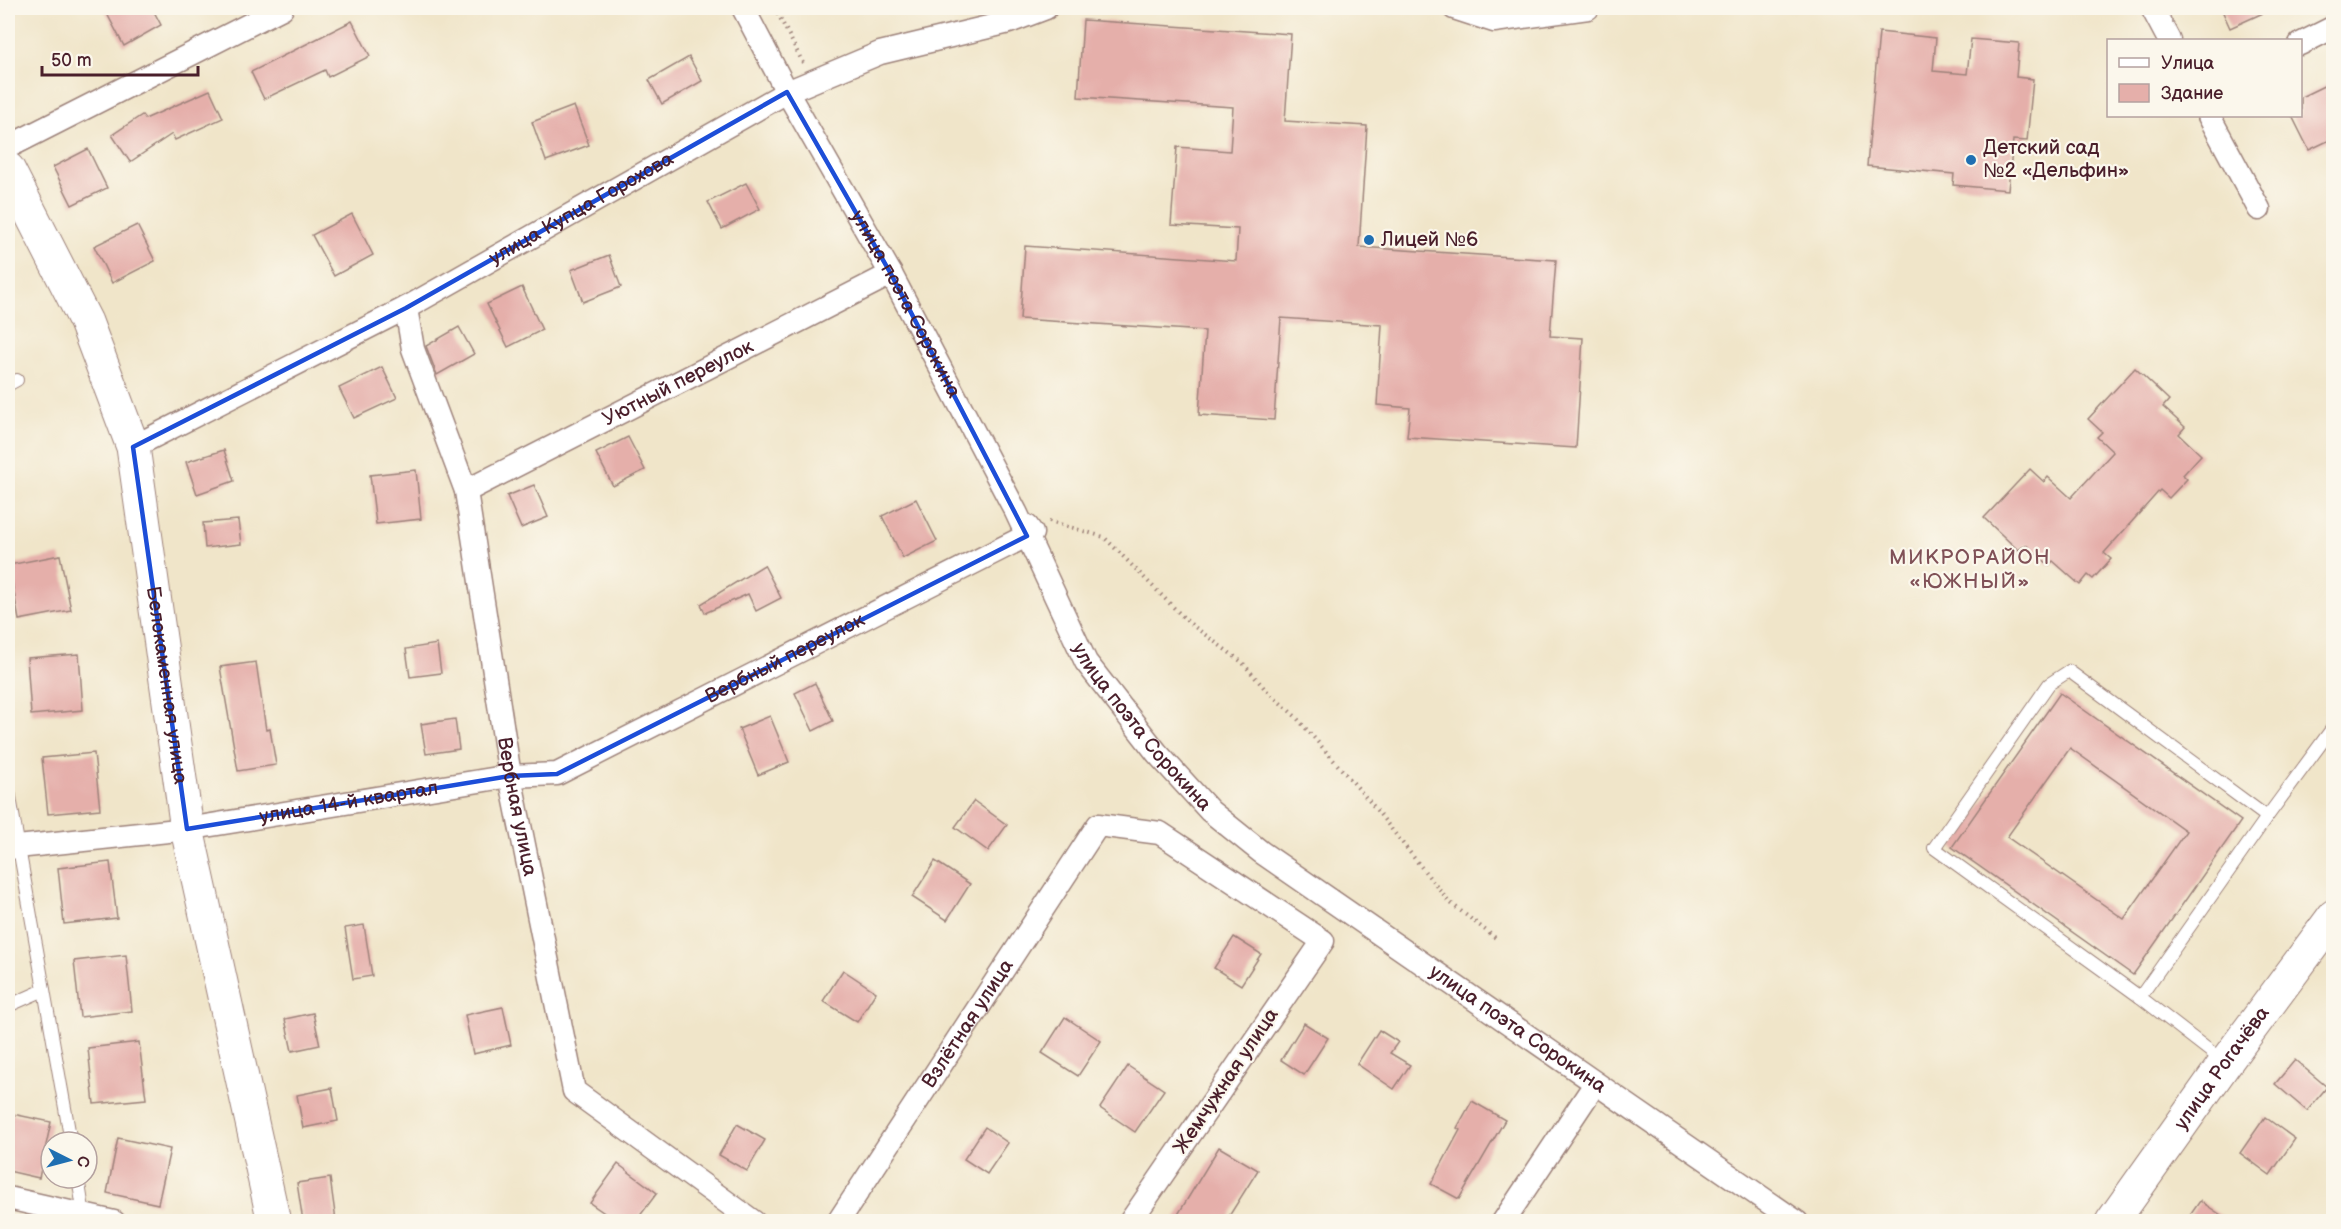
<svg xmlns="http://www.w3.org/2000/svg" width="2341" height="1229" font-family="'Balsamiq Sans',sans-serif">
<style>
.building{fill:#e5afaa;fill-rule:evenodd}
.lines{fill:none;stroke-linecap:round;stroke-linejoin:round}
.lane-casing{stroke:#9d827a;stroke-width:14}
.street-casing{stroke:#9d827a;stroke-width:25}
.secondary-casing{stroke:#9d827a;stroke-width:35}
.path{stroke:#9d827a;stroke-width:4;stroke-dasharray:1.5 4.5;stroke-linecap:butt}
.lane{stroke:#fff;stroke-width:12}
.street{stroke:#fff;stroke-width:22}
.secondary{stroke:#fff;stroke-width:33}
.marked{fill:none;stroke:#1d4ed8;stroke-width:4.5;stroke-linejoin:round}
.poi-dot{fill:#1f6fb2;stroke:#fbf7ec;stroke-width:2}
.labels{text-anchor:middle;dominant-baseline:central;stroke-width:4.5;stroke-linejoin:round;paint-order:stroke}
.poi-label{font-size:20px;fill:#4a1f2b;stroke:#fbf7ec;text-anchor:start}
.street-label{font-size:20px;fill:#4a1f2b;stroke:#fbf7ec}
.neighbourhood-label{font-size:21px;letter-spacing:1.5px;fill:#805157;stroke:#fbf7ec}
</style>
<rect width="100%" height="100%" fill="#fbf7ec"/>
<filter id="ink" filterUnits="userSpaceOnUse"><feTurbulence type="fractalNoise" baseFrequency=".0167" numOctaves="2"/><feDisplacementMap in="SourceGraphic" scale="12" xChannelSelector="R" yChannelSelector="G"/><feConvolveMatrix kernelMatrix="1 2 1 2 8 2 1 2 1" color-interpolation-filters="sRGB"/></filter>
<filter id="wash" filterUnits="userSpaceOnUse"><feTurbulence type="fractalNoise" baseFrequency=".008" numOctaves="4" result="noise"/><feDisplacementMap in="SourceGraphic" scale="24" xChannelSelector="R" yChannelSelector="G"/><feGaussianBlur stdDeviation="1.35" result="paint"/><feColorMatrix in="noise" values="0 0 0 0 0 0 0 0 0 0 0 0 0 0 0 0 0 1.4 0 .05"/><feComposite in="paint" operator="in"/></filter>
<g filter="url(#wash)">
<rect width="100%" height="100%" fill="#f0e5c9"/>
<g id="blocks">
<g class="building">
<polygon points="104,8 152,8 161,25 124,46"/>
<polygon points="2221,8 2274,8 2230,28"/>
<polygon points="1083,20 1291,34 1285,121 1367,126 1359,247 1556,260 1550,336 1583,338 1576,448 1407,437 1410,408 1377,405 1382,325 1281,318 1274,420 1199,415 1205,331 1020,319 1025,246 1236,261 1238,229 1171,225 1177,147 1230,151 1233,107 1078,97"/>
<polygon points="352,21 370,56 328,77 325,70 264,99 251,72"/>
<polygon points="1879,32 1936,38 1933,71 1967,74 1971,39 2019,43 2016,77 2033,79 2027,141 2013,140 2008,190 1953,185 1954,174 1867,166"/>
<polygon points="689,57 702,81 662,104 649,80"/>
<polygon points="2334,81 2334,138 2309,150 2292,116 2301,116 2301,97"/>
<polygon points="210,90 223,118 175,140 172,134 130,162 112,135 142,115 145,119"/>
<polygon points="574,106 589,145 546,161 532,122"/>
<polygon points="88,149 107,188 72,205 53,167"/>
<polygon points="746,183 760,209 722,229 708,202"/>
<polygon points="352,214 373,255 334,276 312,235"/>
<polygon points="137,225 155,261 112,283 94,246"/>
<polygon points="609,255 621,287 583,302 571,270"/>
<polygon points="522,287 542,330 508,347 487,304"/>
<polygon points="459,327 474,354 437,375 426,346"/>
<polygon points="382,367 397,398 354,418 339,388"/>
<polygon points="2135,368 2169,400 2163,407 2185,427 2179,434 2201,455 2183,475 2187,479 2169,498 2160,490 2104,553 2111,559 2093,579 2088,575 2080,585 2053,561 2049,565 2026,545 2018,550 1984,518 2030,469 2044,482 2048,477 2071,498 2113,452 2097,437 2102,432 2088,419"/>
<polygon points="628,437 645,470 613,486 596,453"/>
<polygon points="224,450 234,481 197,494 186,462"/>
<polygon points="416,470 421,519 376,524 370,475"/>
<polygon points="534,485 548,517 521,528 507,496"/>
<polygon points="916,499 937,541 903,558 882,516"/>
<polygon points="238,520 241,544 205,548 203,523"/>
<polygon points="60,555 71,610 19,620 9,565"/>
<polygon points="764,565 781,598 756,611 748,594 705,613 701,604"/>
<polygon points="437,644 441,673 410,677 406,649"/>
<polygon points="79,654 83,710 31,715 27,658"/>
<polygon points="256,662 266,730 270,729 276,765 238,771 220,667"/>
<polygon points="815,683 833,721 813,731 795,693"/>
<path d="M2060,693l181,128 -108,154 -181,-128zM2070,748l116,83 -62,88 -117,-82z"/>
<polygon points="770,716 789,762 758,775 739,729"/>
<polygon points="455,719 459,749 426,754 421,724"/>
<polygon points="94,753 100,809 48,814 42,758"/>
<polygon points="974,801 1007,825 988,851 955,827"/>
<polygon points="935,861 970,884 947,920 912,897"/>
<polygon points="110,862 117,918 64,924 58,868"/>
<polygon points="364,925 372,976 353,979 345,928"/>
<polygon points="1234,937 1261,954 1241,985 1214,968"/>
<polygon points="126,955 132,1011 80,1017 74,961"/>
<polygon points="843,970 876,992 857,1022 823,1001"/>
<polygon points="503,1007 511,1045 473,1054 465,1015"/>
<polygon points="313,1013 320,1045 292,1051 285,1019"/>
<polygon points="1065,1017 1101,1041 1078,1076 1042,1053"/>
<polygon points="1304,1023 1328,1038 1304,1075 1281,1060"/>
<polygon points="1379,1030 1398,1042 1390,1053 1410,1065 1394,1089 1357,1064"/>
<polygon points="139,1042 146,1099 94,1104 88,1048"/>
<polygon points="2295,1060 2327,1087 2307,1111 2275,1084"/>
<polygon points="1128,1066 1164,1090 1135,1132 1100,1108"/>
<polygon points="332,1088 338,1121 303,1128 297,1095"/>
<polygon points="1472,1101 1505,1120 1459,1199 1431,1184 1460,1130 1457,1128"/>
<polygon points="8,1113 51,1122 39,1178 8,1171"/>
<polygon points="2265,1117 2295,1139 2270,1175 2240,1153"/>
<polygon points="737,1124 765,1140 747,1171 719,1155"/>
<polygon points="985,1127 1008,1143 987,1174 964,1159"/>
<polygon points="118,1138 170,1149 158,1204 107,1193"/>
<polygon points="1219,1147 1258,1170 1226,1221 1174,1221"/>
<polygon points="618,1164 657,1193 636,1221 616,1221 590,1203"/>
<polygon points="330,1178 336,1221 303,1221 297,1183"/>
<polygon points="2200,1201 2230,1221 2186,1221"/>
</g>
</g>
</g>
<g filter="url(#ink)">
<use href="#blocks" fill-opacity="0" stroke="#9d827a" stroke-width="1.5"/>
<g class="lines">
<g class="lane-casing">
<g id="lane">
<polyline points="8,385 17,380"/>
<polyline points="8,786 71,1142"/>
<polyline points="2140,997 2267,817 2334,726"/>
<polyline points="8,1006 44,990"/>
<polyline points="2224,1062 2140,997 1934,848 2049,684 2069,671 2267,817"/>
<polyline points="78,1178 84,1215"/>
</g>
</g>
<g class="street-casing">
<g id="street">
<path id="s1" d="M743,8l44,84 104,182 125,238 70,150 71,91 53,58 51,41 536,370"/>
<polyline points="1454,8 1494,21 1588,8"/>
<polyline points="2152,8 2169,40"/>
<polyline points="2300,44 2334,27"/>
<polyline points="2209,116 2259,209"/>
<polyline points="8,147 282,8"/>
<path id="s2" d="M406,308l7,41 53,142 44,285 64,315 180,131"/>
<path id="s3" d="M133,447l273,-139 381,-216 93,-39 129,-31 37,-14"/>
<path id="s4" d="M466,491l425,-217"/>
<path id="s5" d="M8,848l179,-19 323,-53 47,-2 475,-241 -5,-7"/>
<polyline points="8,1198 114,1222"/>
<path id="s6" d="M838,1222l260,-397 62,8 163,108 -193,281"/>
<polyline points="1503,1222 1595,1084"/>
</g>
</g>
<g class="secondary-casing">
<g id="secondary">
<path id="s7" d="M8,169l78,153 47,125 54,382 87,393"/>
<path id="s8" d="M2112,1222l113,-159 109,-147"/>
</g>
</g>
<g class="path">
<polyline points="775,8 803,63"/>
<polyline points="1049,521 1104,537 1188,622 1242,662 1266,690 1295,716 1371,803 1448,901 1498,940"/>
</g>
<use href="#lane" class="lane"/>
<use href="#street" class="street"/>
<use href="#secondary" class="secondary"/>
</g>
</g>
<path class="marked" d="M787,92l104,182 136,262 -470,238 -47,2 -323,53 -54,-382 273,-139z"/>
<g class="poi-dot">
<circle cx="1971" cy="160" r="6"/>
<circle cx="1369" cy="240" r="6"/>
</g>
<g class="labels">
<g class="poi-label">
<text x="1983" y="148">Детский сад<tspan x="1983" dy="23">№2 «Дельфин»</tspan></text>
<text x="1381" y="240">Лицей №6</text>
</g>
<g class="street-label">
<text stroke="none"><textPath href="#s3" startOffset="508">улица Купца Горохова</textPath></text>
<text stroke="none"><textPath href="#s1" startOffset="338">улица поэта Сорокина</textPath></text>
<text stroke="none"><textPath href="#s4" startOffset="238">Уютный переулок</textPath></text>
<text stroke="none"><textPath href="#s5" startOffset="810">Вербный переулок</textPath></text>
<text stroke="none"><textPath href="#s7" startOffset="546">Белокаменная улица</textPath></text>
<text stroke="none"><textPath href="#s1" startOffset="824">улица поэта Сорокина</textPath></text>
<text stroke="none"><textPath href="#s5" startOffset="344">улица 14-й квартал</textPath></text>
<text stroke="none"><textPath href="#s2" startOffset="513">Вербная улица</textPath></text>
<text stroke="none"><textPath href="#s6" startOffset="237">Взлётная улица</textPath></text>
<text stroke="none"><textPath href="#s1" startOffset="1310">улица поэта Сорокина</textPath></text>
<text stroke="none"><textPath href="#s8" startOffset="189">улица Рогачёва</textPath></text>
<text transform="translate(1226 1081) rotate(-56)">Жемчужная улица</text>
</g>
<g class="neighbourhood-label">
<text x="1970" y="557">МИКРОРАЙОН<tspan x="1970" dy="24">«ЮЖНЫЙ»</tspan></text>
</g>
</g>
<rect width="2341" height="1229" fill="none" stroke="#fbf7ec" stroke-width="30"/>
<rect x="2107" y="39" width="195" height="78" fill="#fbf7ec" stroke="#b4a19f" stroke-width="1.5"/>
<rect x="2119" y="58" width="30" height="9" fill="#ffffff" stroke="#b4a19f" stroke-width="1.5"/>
<text x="2161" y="69" font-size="18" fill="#4a1f2b">Улица</text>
<rect x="2119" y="84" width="30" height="18" fill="#e5afaa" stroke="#b4a19f" stroke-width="1.5"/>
<text x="2161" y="99" font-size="18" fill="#4a1f2b">Здание</text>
<g transform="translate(69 1160) rotate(96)"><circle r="28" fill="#fbf7ec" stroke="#b4a19f" stroke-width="1.5"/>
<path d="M0-4.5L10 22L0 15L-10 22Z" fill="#1f6fb2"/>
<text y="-9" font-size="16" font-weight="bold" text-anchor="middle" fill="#4a1f2b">С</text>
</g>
<path d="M42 66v9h156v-9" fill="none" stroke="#4a1f2b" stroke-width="3"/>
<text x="51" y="66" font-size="18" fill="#4a1f2b" stroke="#fbf7ec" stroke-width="4.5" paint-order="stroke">50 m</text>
</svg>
